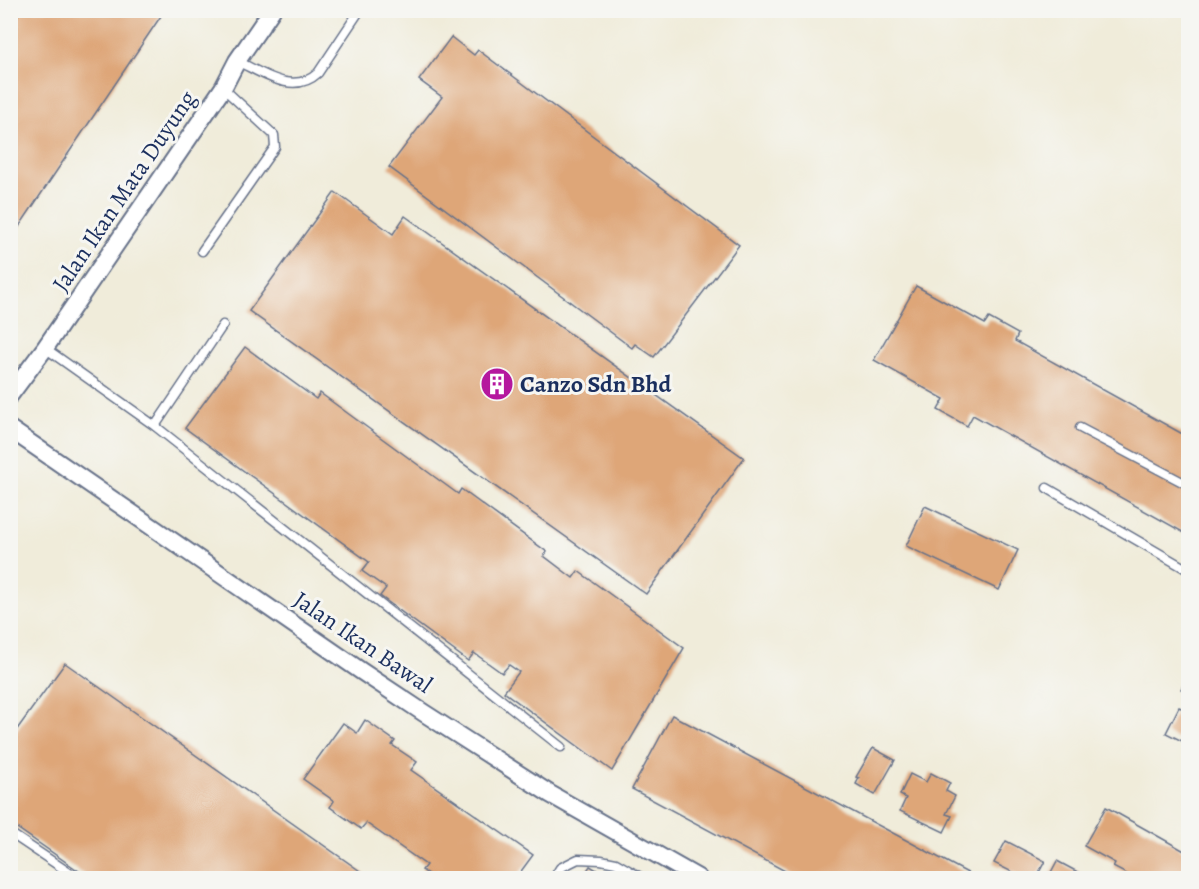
<svg xmlns="http://www.w3.org/2000/svg" width="1199" height="889" font-family="Alegreya,serif">
<style>
.building{fill:#dea678}
.lines{fill:none;stroke-linecap:round;stroke-linejoin:round}
.service-casing{stroke:#667189;stroke-width:11}
.minor-casing{stroke:#667189;stroke-width:20}
.service{stroke:#fff;stroke-width:8}
.minor{stroke:#fff;stroke-width:16}
.labels{text-anchor:middle;dominant-baseline:central;stroke-width:6;stroke-linejoin:round;paint-order:stroke}
.street-label{font-size:24px;fill:#1b2f5e;stroke:#f6f6f2}
.poi-label{font-size:24px;font-weight:bold;fill:#1b2f5e;stroke:#f6f6f2;text-anchor:start}
</style>
<rect width="100%" height="100%" fill="#f6f6f2"/>
<filter id="ink" filterUnits="userSpaceOnUse"><feTurbulence type="fractalNoise" baseFrequency=".0167" numOctaves="2"/><feDisplacementMap in="SourceGraphic" scale="12" xChannelSelector="R" yChannelSelector="G"/><feConvolveMatrix kernelMatrix="1 2 1 2 8 2 1 2 1" color-interpolation-filters="sRGB"/></filter>
<filter id="wash" filterUnits="userSpaceOnUse"><feTurbulence type="fractalNoise" baseFrequency=".008" numOctaves="4" result="noise"/><feDisplacementMap in="SourceGraphic" scale="24" xChannelSelector="R" yChannelSelector="G"/><feGaussianBlur stdDeviation="1.35" result="paint"/><feColorMatrix in="noise" values="0 0 0 0 0 0 0 0 0 0 0 0 0 0 0 0 0 1.4 0 .05"/><feComposite in="paint" operator="in"/></filter>
<g filter="url(#wash)">
<rect width="100%" height="100%" fill="#f0ecda"/>
<g id="blocks">
<g class="building">
<polygon points="21,10 165,10 10,240 10,26"/>
<polygon points="451,37 474,55 478,50 739,245 654,357 635,344 632,348 389,167 442,97 419,80"/>
<polygon points="335,192 393,234 405,216 744,458 646,594 249,311"/>
<polygon points="916,286 985,324 989,318 1018,334 1015,341 1188,437 1188,535 973,415 967,426 938,410 944,399 874,360"/>
<polygon points="245,347 316,399 320,393 458,494 461,489 547,552 544,556 573,578 578,571 684,648 612,771 504,692 519,672 509,665 502,673 474,653 468,661 380,596 386,588 362,571 369,562 185,428"/>
<polygon points="925,506 1018,550 999,590 906,546"/>
<polygon points="65,663 370,878 89,878 10,823 10,739"/>
<polygon points="1188,676 1188,693 1181,689"/>
<polygon points="1179,707 1188,711 1188,744 1166,733"/>
<polygon points="672,715 977,878 798,878 632,789"/>
<polygon points="365,720 395,741 392,745 417,762 411,770 533,855 516,878 434,878 422,870 426,865 366,823 361,829 330,807 334,801 303,779 343,723 357,733"/>
<polygon points="873,748 895,760 875,795 856,784 859,778 856,777"/>
<polygon points="931,773 950,783 946,791 955,796 946,814 952,816 944,832 900,811 906,798 900,795 910,774 926,782"/>
<polygon points="1106,807 1188,853 1188,867 1187,866 1180,878 1134,878 1113,867 1115,863 1084,846"/>
<polygon points="1006,841 1045,861 1036,878 1024,878 994,863"/>
<polygon points="1057,861 1087,877 1086,878 1048,878"/>
<polygon points="590,866 610,878 582,878"/>
</g>
</g>
</g>
<g filter="url(#ink)">
<use href="#blocks" fill-opacity="0" stroke="#667189" stroke-width="1.5"/>
<g class="lines">
<g class="service-casing">
<g id="service">
<path d="M237,61c26,12 56,35 81,12l42,-63"/>
<polyline points="202,251 275,147 274,135 223,88"/>
<polyline points="45,348 155,426 561,747"/>
<polyline points="155,426 223,325"/>
<polyline points="1080,428 1188,485"/>
<polyline points="1047,488 1188,570"/>
<polyline points="10,833 77,878"/>
<polyline points="554,878 560,868 578,859 601,860 616,863 642,878"/>
</g>
</g>
<g class="minor-casing">
<g id="minor">
<polyline points="10,395 45,348 223,88 237,61 272,10"/>
<polyline points="10,429 361,671 424,713 550,794 698,878"/>
</g>
</g>
<use href="#service" class="service"/>
<use href="#minor" class="minor"/>
</g>
</g>
<defs>
<g id="building-disc" transform="scale(1.725)"><circle r="9.5" fill="#b5179e" stroke="#f6f6f2"/><path d="M-4-6H4V6H1V3H-1V6H-4ZM-2.5-4.3h1.7v1.8h-1.7ZM.8-4.3h1.7v1.8H.8ZM-2.5-1h1.7V.8h-1.7ZM.8-1h1.7V.8H.8Z" fill="#fff"/></g>
</defs>
<g fill-rule="evenodd">
<use href="#building-disc" x="497" y="384"/>
</g>
<g class="labels">
<g class="street-label">
<text transform="translate(124 191) rotate(-56)">Jalan Ikan Mata Duyung</text>
<text transform="translate(363 642) rotate(34)">Jalan Ikan Bawal</text>
</g>
<g class="poi-label">
<text x="520" y="384">Canzo Sdn Bhd</text>
</g>
</g>
<rect width="1199" height="889" fill="none" stroke="#f6f6f2" stroke-width="36"/>
</svg>
